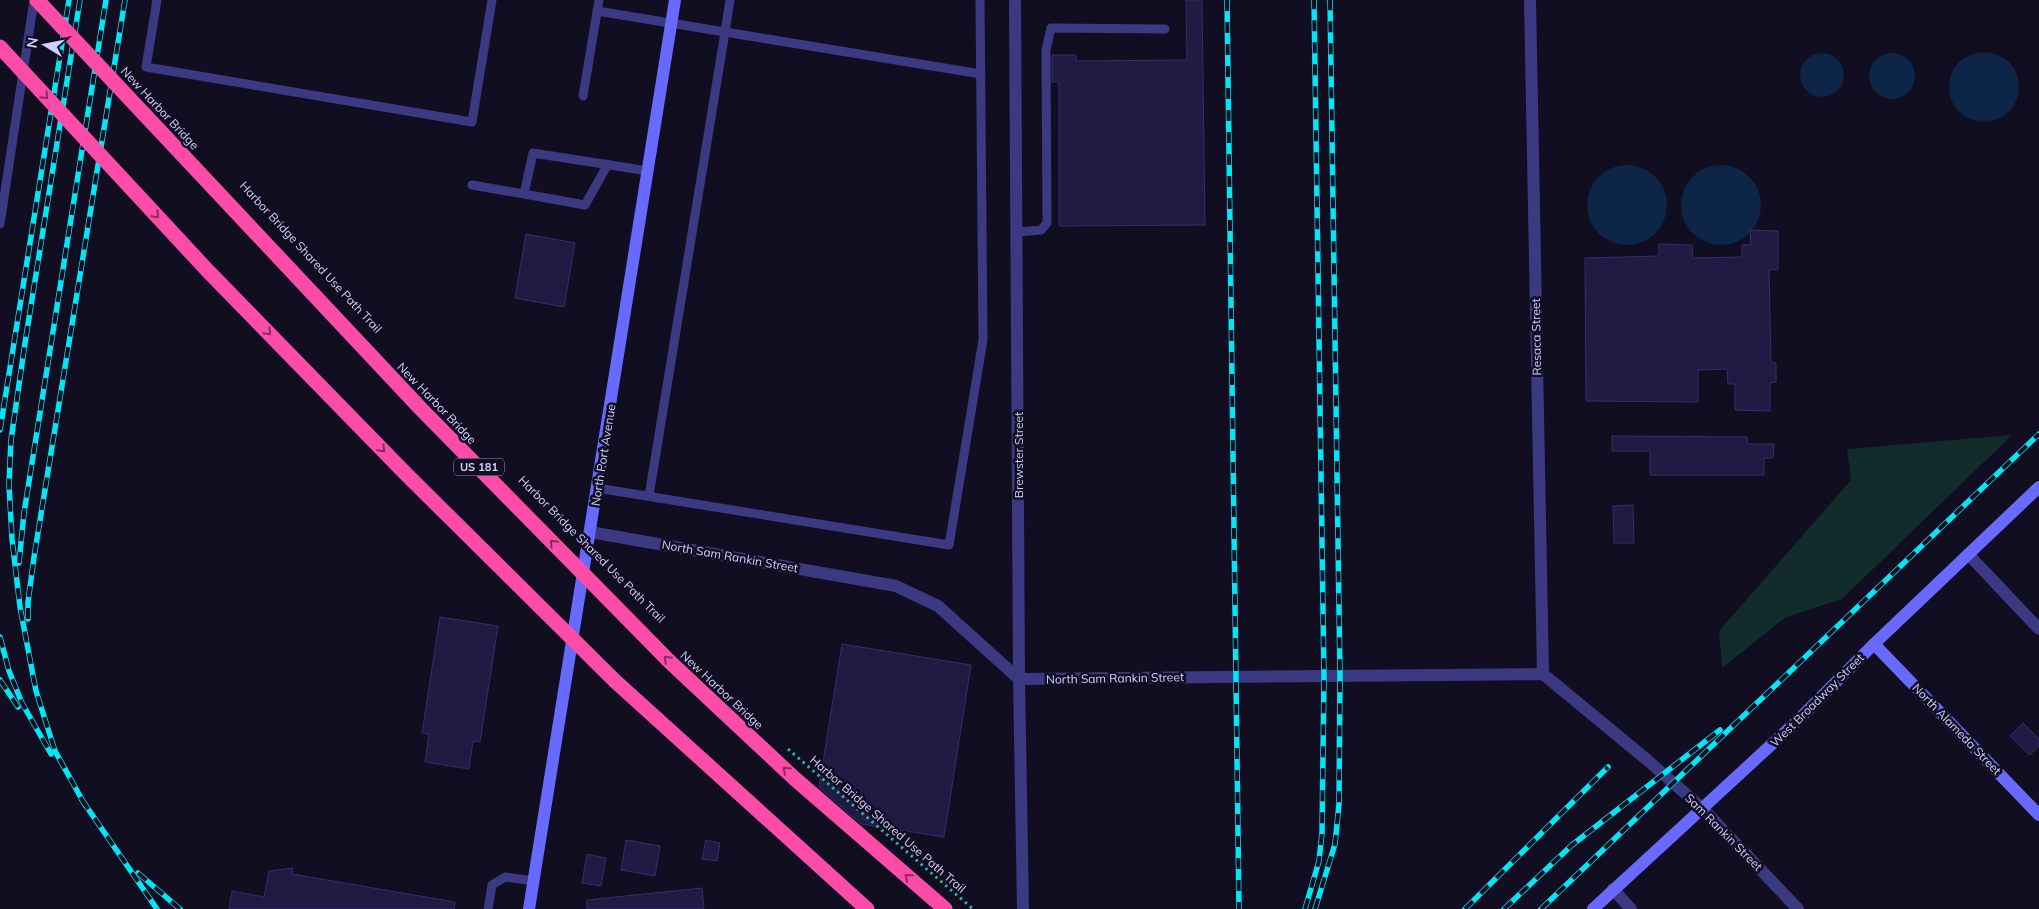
<svg xmlns="http://www.w3.org/2000/svg" width="2039" height="909" font-family="Mulish,sans-serif">
<style>
.green{fill:#112c2a}
.water{fill:#0d2547}
.building{fill:#211a43;stroke:#372c6f}
.lines{fill:none;stroke-linecap:round;stroke-linejoin:round}
.lane{stroke:#3a3981;stroke-width:9}
.street{stroke:#3a3981;stroke-width:12}
.secondary{stroke:#6869fe;stroke-width:12}
.rail-casing{stroke:#02e7f8;stroke-width:5.5}
.rail{stroke:#110e22;stroke-width:4;stroke-dasharray:11;stroke-linecap:butt}
.path-bridge{stroke:#2fb3a7;stroke-width:3;stroke-dasharray:2.5 4;stroke-linecap:butt}
.highway-bridge{stroke:#fd4ca7;stroke-width:15}
.oneway{stroke:#872d64}
.labels{text-anchor:middle;dominant-baseline:central;stroke-width:5;stroke-linejoin:round;paint-order:stroke}
.shield{fill:#110e22;stroke:#9996bd;stroke-width:1}
.shield-label{font-size:11px;font-weight:bold;fill:#d3d0ff}
.street-label{font-size:12px;fill:#d3d0ff;stroke:#110e22}
</style>
<rect width="100%" height="100%" fill="#110e22"/>
<polygon class="green" points="2012,435 1842,599 1786,617 1722,668 1719,631 1851,480 1847,449"/>
<g class="water">
<circle cx="1984" cy="87" r="35"/>
<circle cx="1822" cy="75" r="22"/>
<circle cx="1892" cy="76" r="23"/>
<circle cx="1627" cy="205" r="40"/>
<circle cx="1721" cy="205" r="40"/>
</g>
<g class="building">
<polygon points="1186,0 1202,0 1205,225 1059,226 1059,82 1052,82 1052,55 1076,55 1076,61 1187,60"/>
<polygon points="1750,230 1778,231 1778,269 1769,270 1771,362 1776,363 1776,382 1770,383 1770,411 1735,410 1735,384 1728,384 1727,369 1698,370 1698,402 1586,401 1585,258 1659,256 1659,244 1692,245 1693,258 1742,257 1742,245 1751,245"/>
<polygon points="526,234 575,243 564,307 515,298"/>
<polygon points="1612,436 1747,437 1748,444 1774,444 1773,458 1764,458 1764,475 1650,475 1650,451 1612,451"/>
<polygon points="1633,505 1634,543 1614,543 1613,506"/>
<polygon points="440,617 498,626 480,742 473,741 469,769 425,762 429,734 422,733"/>
<polygon points="842,644 971,665 944,837 861,824 819,787"/>
<polygon points="2023,723 2039,739 2039,746 2030,755 2010,736"/>
<polygon points="626,840 660,846 655,876 621,870"/>
<polygon points="706,840 720,843 717,861 702,859"/>
<polygon points="587,854 606,858 601,886 582,883"/>
<polygon points="293,868 292,874 455,902 454,909 229,909 232,891 264,897 269,871"/>
<polygon points="702,888 704,909 587,909 587,900"/>
</g>
<g class="lines">
<g class="lane">
<polyline points="157,0 146,67 472,122 492,0"/>
<polyline points="597,11 725,32 730,0"/>
<polyline points="583,96 599,0"/>
<polyline points="608,164 585,205 524,194 533,153 648,171"/>
<polyline points="472,185 524,194"/>
<polyline points="0,224 34,0"/>
<polyline points="1017,232 1041,230 1047,223 1046,50 1051,28 1165,29"/>
<polyline points="597,488 949,545 983,340 980,0"/>
<polyline points="649,496 725,32 981,74"/>
<polyline points="488,909 492,885 505,877 534,881"/>
</g>
<g class="street">
<polyline points="1015,0 1019,679 1023,909"/>
<polyline points="1530,0 1543,674"/>
<polyline points="590,532 896,586 938,606 1019,679 1543,674 1646,759 1703,809 1798,909"/>
<polyline points="1968,554 2039,629"/>
<polyline points="1613,889 1631,909"/>
</g>
<g class="secondary">
<polyline points="1874,644 2039,815"/>
<polyline points="529,909 675,0"/>
<polyline points="1593,909 1796,722 1874,644 2039,487"/>
</g>
<g class="rail-casing">
<g id="rail">
<polyline points="80,0 25,343 11,440 9,484 12,539 20,607 36,691 55,751 85,805"/>
<polyline points="1227,0 1239,909"/>
<polyline points="0,430 69,0"/>
<polyline points="19,563 24,513 106,0"/>
<polyline points="28,619 28,602 34,557 125,0"/>
<polyline points="0,637 9,671 22,703 51,754"/>
<polyline points="0,680 18,707"/>
<polyline points="82,800 157,909"/>
<polyline points="138,873 180,909"/>
<polyline points="1305,909 1319,861 1322,833 1324,677 1314,0"/>
<polyline points="1315,909 1335,844 1339,804 1340,676 1330,0"/>
<polyline points="1465,909 1608,767"/>
<polyline points="1504,909 1572,845 1720,730"/>
<polyline points="1541,909 2039,434"/>
</g>
</g>
<use href="#rail" class="rail"/>
<polyline class="path-bridge" points="788,749 973,909"/>
<g class="highway-bridge">
<polyline points="37,0 422,410 670,662 794,778 945,909"/>
<polyline points="0,47 207,270 406,474 615,681 867,909"/>
</g>
</g>
<defs><path id="oneway-chevron" d="M-2-3.5L2.5 0L-2 3.5" fill="none" stroke-width="1.6" stroke-linecap="round" stroke-linejoin="round" transform="scale(1.25)"/></defs>
<g class="oneway">
<use href="#oneway-chevron" transform="translate(45 96) rotate(47)"/>
<use href="#oneway-chevron" transform="translate(156 215) rotate(47)"/>
<use href="#oneway-chevron" transform="translate(268 332) rotate(46)"/>
<use href="#oneway-chevron" transform="translate(382 449) rotate(46)"/>
<use href="#oneway-chevron" transform="translate(553 543) rotate(-134)"/>
<use href="#oneway-chevron" transform="translate(667 659) rotate(-135)"/>
<use href="#oneway-chevron" transform="translate(786 770) rotate(-137)"/>
<use href="#oneway-chevron" transform="translate(908 877) rotate(-139)"/>
</g>
<g class="labels">
<rect class="shield" x="454" y="458.5" width="50" height="17" rx="4"/>
<g class="shield-label">
<text x="479" y="467">US 181</text>
</g>
<g class="street-label">
<text transform="translate(160 108) rotate(47)">New Harbor Bridge</text>
<text transform="translate(311 257) rotate(47)">Harbor Bridge Shared Use Path Trail</text>
<text transform="translate(1536 337) rotate(-91)">Resaca Street</text>
<text transform="translate(437 403) rotate(46)">New Harbor Bridge</text>
<text transform="translate(603 455) rotate(-81)">North Port Avenue</text>
<text transform="translate(1018 455) rotate(-90)">Brewster Street</text>
<text transform="translate(592 549) rotate(45)">Harbor Bridge Shared Use Path Trail</text>
<text transform="translate(730 556) rotate(10)">North Sam Rankin Street</text>
<text transform="translate(1115 678) rotate(-1)">North Sam Rankin Street</text>
<text transform="translate(722 690) rotate(43)">New Harbor Bridge</text>
<text transform="translate(1817 700) rotate(-45)">West Broadway Street</text>
<text transform="translate(1957 729) rotate(46)">North Alameda Street</text>
<text transform="translate(888 824) rotate(41)">Harbor Bridge Shared Use Path Trail</text>
<text transform="translate(1724 832) rotate(45)">Sam Rankin Street</text>
</g>
</g>
<g transform="translate(45 45) rotate(280)" stroke="#110e22" stroke-width="4" paint-order="stroke">
<path d="M0-4L9 19L0 12L-9 19Z" fill="#d3d0ff"/>
<text y="-8" font-size="14" font-weight="bold" text-anchor="middle" fill="#d3d0ff">N</text>
</g>
</svg>
